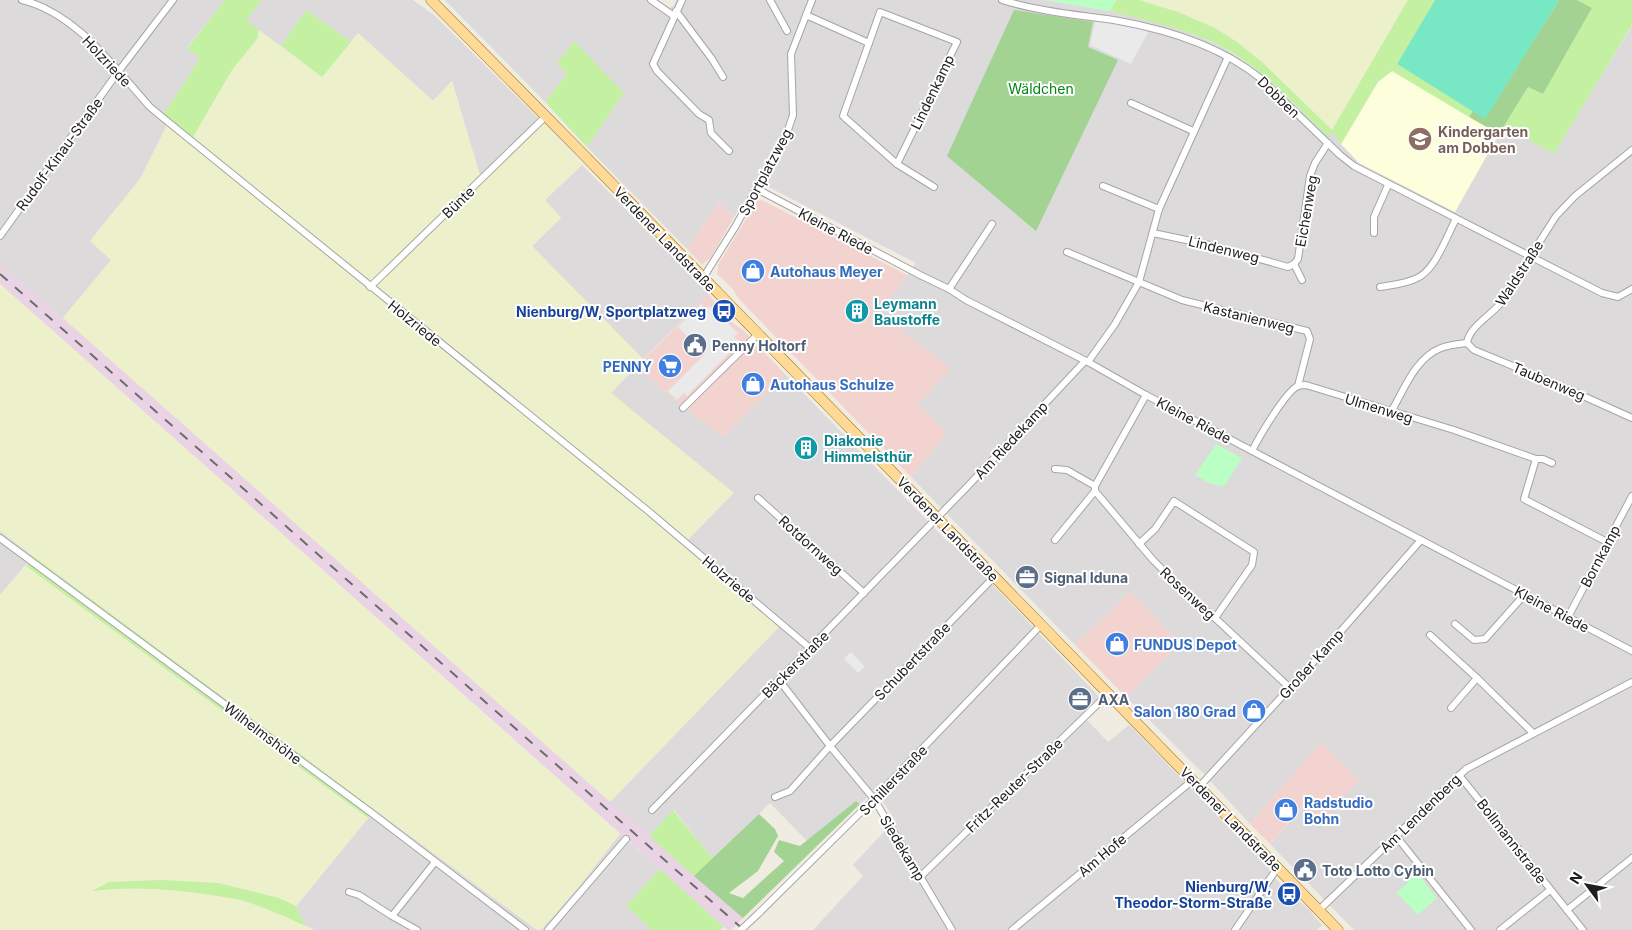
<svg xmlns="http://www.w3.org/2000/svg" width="1632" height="930" font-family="Inter,sans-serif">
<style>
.residential{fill:#dcdada}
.commercial{fill:#f3d3cf}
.industrial{fill:#ead3e4}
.education{fill:#fdffdc}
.farmland{fill:#ecf1cb}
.grass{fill:#c4f0a2}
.forest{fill:#a2d393}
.park{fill:#baffc4}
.pitch{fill:#78e7c3}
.parking{fill:#eaeaea}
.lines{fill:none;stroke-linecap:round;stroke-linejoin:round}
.minor-casing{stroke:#a5a5a5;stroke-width:8}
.primary-casing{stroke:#976e00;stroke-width:11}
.minor{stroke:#fff;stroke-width:6}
.primary{stroke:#ffd998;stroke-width:10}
.rail{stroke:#6c6c6c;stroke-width:2;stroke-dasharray:10 10;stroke-linecap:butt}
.minor-bridge-casing{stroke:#a5a5a5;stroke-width:8;stroke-linecap:butt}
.minor-bridge{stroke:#fff;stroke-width:6}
.labels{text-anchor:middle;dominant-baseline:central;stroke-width:4;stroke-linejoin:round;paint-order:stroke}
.street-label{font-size:14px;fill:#1e1e1e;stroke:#fff}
.park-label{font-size:14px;fill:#008713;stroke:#fff}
.education-label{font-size:14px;font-weight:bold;fill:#785e54;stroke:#fff;text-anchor:start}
.shop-label{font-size:14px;font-weight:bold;fill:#366cbe;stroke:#fff;text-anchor:start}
.culture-label{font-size:14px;font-weight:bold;fill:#0d838f;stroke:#fff;text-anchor:start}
.transit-label{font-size:14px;font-weight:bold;fill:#164399;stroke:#fff;text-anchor:end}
.service-label{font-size:14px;font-weight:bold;fill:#4e5e75;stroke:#fff;text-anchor:start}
</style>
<rect width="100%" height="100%" fill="#f0ece2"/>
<g class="residential">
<polygon points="0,0 225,0 187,48 200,58 162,117 168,123 140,179 90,241 111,260 63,318 0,265"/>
<polygon points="262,0 413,0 434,15 541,121 481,179 452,81 433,101 358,33 351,42 306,10 281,46 245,21"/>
<polygon points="445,0 658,0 670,8 674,5 676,0 1045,0 1110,11 1160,23 1200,37 1226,49 1262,74 1328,136 1332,130 1341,144 1454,212 1504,126 1554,153 1632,26 1632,930 1354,930 1270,844 1305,805 1321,743 1250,824 1203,773 1126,697 1180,643 1130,592 1075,645 911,477 947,433 918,404 950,368 878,314 916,263 757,181 734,217 719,202 687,249 587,147 624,93 567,74 545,102"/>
<polygon points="582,165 709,294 643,359 532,246 561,218 545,200"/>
<polygon points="636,367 679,403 723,437 785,374 947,541 958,548 1105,703 1087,720 1108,742 1129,725 1268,867 1276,879 1294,898 1306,907 1322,925 1317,930 813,930 863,876 853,865 895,820 875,790 860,804 856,801 807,841 770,803 713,859 674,810 649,836 610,802 781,624 685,543 733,493 611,393"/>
<polygon points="0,531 33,556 0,595"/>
<polygon points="375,810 537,930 314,930 305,926 296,906"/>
<polygon points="620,834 660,869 626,906 652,930 538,930 542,929 581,884"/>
</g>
<g class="commercial">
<polygon points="762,200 907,275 878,314 951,368 918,404 947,433 911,477 739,299 732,288 717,274 718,265 757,201"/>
<polygon points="719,202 734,217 711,257 702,265 687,249"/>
<polygon points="709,294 716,305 732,322 743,330 785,374 723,437 679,403 636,367"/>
<polygon points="1130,592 1180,643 1126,697 1075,645"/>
<polygon points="1321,742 1359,780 1322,820 1304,805 1270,844 1250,824"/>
</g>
<polygon class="industrial" points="0,264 63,318 743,918 731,930 728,930 708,913 658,867 0,284"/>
<polygon class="education" points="1392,71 1499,134 1455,212 1359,163 1341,144 1378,82"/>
<g class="farmland">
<polygon points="1139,0 1408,0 1332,130 1262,62 1237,42 1215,28 1178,12"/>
<polygon points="259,30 322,77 358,33 433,101 452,81 481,179 541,121 582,165 545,200 561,218 532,246 643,359 611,393 734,493 685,542 782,624 610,802 63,318 111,260 90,241 140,179 168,123 217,95 232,70 257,39"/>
<polygon points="0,284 620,834 581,884 542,929 537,930 0,531"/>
<polygon points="26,566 368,818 296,906 279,898 218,883 161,880 109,882 94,890 144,888 191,892 240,900 283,915 314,930 0,930 0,595"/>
</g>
<g class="grass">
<polygon points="225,0 262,0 246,20 259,30 257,39 232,70 190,142 162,117 200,58 187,49"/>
<path d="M1116,0h23l39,12 37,16 22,14 25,20 70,68 76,-130h27l-38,64 76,47 -4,6 -77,-46 -14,11 -37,62 -9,-13 -4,6c-32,-31 -63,-66 -102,-88 -35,-19 -77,-28 -116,-38z"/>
<polygon points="1577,0 1632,0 1632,25 1554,154 1504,126 1528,87 1543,94 1592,8"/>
<polygon points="306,10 351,42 322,77 281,46"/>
<polygon points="574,41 624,93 587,147 545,102 567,74 557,64"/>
<polygon points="33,556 375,810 368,818 26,566"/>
<polygon points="673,810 713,859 694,876 649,836"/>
<polygon points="660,869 724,927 720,930 652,930 626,906"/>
<path d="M161,880l57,3 61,15 17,8 9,20c-20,-10 -42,-19 -64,-26 -9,-2 -20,-3 -30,-5 -39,-6 -79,-9 -119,-4l17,-9z"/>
</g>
<g class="forest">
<polygon points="1559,0 1577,0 1592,8 1543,94 1528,87 1499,134 1469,117 1473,111 1485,118"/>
<polygon points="1014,10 1093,22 1088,47 1118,60 1036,231 947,156"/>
<polygon points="856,801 860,804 743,918 694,876 759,814 775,829 778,836 758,871 729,893 743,898 784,861 774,852 779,840 800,846"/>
</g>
<g class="park">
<polygon points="1045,0 1116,0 1110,11"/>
<path d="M1216,444l26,14 -17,27c-9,3 -21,-5 -30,-10z"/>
<polygon points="1417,873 1437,898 1418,915 1397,893"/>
</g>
<polygon class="pitch" points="1435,0 1559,0 1485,119 1397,64"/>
<g class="parking">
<polygon points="1096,18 1151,27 1131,64 1090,45"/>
<polygon points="701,304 706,309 710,306 738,333 734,337 740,342 687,396 684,393 677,400 668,391 705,354 678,327"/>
<polygon points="851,652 865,667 858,673 844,659"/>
</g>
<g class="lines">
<g class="minor-casing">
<g id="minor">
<path d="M22,0c54,13 92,67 128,107l12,10 485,393 164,139"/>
<polyline points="651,0 674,16"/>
<polyline points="682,0 653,64 657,71 699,114 709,120 711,133 729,151"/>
<polyline points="770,0 787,31"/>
<path d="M1002,0c38,12 78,15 117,21 50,9 101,25 141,57l80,77 14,11 248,127 16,4 14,-8"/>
<polyline points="676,11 712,59 723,77"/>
<polyline points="806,15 869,43 880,12 957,42 897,164"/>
<polyline points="869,43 843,116 897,164 934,187"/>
<polyline points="1131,103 1193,131"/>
<polyline points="1103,186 1159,209"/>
<polyline points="757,189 920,275 949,289 966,300 1088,362 1146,395 1632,651"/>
<polyline points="1153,233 1210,245 1288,267 1294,264"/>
<polyline points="1374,233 1374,217 1388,185"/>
<polyline points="0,236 118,72 173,0"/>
<polyline points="1067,252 1182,300 1307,331 1310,339 1298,386"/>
<polyline points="703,278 735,227 786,136 793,115 791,54 812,0"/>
<polyline points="1302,280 1294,264 1298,259 1310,176 1315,163 1328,143"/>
<polyline points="370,287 546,116"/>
<path d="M1380,287c11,-2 24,-3 35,-8 20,-7 31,-42 41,-60"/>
<polyline points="949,289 992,224"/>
<path d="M1467,343c2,-16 23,-27 33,-39l56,-88 19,-20 57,-46"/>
<polyline points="1467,343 1474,350 1561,386 1632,418"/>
<polyline points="1088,362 1115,324 1139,282 1159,209 1228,57"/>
<polyline points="1146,395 1095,486 1095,491 1153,560 1192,599 1215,618 1290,688"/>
<polyline points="683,408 758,334"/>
<path d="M1391,412c13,-22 24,-54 50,-64 8,-3 18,-4 26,-5"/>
<path d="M1252,451c7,-14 34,-60 46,-65 3,-1 6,-1 8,-1l148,45 82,29 -12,40 83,43"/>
<polyline points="1536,459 1543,459 1552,463"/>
<polyline points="1055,469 1067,470 1095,486"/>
<polyline points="758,498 864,593"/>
<polyline points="0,538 373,814 525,930"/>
<polyline points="1055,540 1095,491"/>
<polyline points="1139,544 1155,529 1174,501 1254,552 1252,565 1215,618"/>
<polyline points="1568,617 1632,496"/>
<polyline points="1455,624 1474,640 1485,639 1525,594"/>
<polyline points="1430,635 1477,678"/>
<polyline points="779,680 830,746 874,799 952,930"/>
<polyline points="1451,708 1477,678 1533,733"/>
<polyline points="1459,775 1583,930"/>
<polyline points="1199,787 1319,656 1421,540"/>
<polyline points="775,797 790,791 830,746 994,577"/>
<polyline points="652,810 966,488 1085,361"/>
<polyline points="1396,836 1471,930"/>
<polyline points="920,877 1108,694"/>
<polyline points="349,892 359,895 392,916 417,930"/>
<polyline points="1319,910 1466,769 1632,682"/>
<polyline points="1567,910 1632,858"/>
<polyline points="759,913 874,799 1041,625"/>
<polyline points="392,916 435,862"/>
<polyline points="548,930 626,839"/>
<polyline points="1012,930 1193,780"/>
<polyline points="1235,930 1278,867"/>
<polyline points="1500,930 1550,890"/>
</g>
</g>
<g class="primary-casing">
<polyline id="primary" points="431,0 584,155 1338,930"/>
</g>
<use href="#minor" class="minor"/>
<use href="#primary" class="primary"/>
<polyline class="rail" points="0,274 744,930"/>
<g class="minor-bridge-casing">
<polyline id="minor-bridge" points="741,930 759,913"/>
</g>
<use href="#minor-bridge" class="minor-bridge"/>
</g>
<defs>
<g id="school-disc" transform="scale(1.25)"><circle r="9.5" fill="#8d6e63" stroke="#fff"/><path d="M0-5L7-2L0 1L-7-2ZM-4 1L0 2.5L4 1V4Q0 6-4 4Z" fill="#fff"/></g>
<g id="shop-disc" transform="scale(1.25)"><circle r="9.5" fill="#3f7fe0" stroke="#fff"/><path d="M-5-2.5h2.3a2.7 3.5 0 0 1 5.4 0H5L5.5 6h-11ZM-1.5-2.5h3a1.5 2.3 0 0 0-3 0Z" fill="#fff"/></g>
<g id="bus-disc" transform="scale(1.25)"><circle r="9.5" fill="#1a4fb4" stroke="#fff"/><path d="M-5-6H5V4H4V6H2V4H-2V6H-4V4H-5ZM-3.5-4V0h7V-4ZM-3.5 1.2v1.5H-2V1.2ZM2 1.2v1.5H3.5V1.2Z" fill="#fff"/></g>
<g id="building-disc" transform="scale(1.25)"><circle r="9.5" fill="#0f9aa8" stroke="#fff"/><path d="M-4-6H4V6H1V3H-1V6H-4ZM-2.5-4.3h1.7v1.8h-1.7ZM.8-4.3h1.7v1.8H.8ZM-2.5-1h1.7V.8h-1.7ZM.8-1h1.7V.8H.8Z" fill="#fff"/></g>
<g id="civic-disc" transform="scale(1.25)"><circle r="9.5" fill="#5c6f8a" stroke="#fff"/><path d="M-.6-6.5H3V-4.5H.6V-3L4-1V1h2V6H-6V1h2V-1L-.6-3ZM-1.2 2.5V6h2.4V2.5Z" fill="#fff"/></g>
<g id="supermarket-disc" transform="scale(1.25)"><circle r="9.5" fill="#3f7fe0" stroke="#fff"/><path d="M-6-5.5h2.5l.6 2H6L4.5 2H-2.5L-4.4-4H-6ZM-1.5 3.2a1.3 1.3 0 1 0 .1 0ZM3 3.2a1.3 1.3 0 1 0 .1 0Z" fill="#fff"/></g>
<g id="office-disc" transform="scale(1.25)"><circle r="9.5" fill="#5c6f8a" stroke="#fff"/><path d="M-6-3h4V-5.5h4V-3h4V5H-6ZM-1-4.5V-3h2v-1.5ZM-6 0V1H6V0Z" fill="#fff"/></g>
</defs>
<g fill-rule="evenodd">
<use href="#school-disc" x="1420" y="139"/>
<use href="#shop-disc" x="753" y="271"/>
<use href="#bus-disc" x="724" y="311"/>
<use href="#building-disc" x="857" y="311"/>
<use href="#civic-disc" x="695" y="345"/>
<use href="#supermarket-disc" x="670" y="366"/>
<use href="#shop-disc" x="753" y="384"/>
<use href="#building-disc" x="806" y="448"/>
<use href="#office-disc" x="1027" y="577"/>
<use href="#shop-disc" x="1117" y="644"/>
<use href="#office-disc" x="1080" y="699"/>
<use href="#shop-disc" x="1254" y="711"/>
<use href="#shop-disc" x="1286" y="810"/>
<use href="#civic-disc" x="1305" y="870"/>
<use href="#bus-disc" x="1289" y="894"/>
</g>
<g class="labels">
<g class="street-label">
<text transform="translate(107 61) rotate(47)">Holzriede</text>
<text transform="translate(932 92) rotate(-64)">Lindenkamp</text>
<text transform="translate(1279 97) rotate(44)">Dobben</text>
<text transform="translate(59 154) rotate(-54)">Rudolf-Kinau-Straße</text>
<text transform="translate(765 172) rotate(-62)">Sportplatzweg</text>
<text transform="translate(458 202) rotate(-44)">Bünte</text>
<text transform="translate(1306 211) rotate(-80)">Eichenweg</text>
<text transform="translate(836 231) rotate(28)">Kleine Riede</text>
<text transform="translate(665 239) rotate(46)">Verdener Landstraße</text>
<text transform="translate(1224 249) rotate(14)">Lindenweg</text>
<text transform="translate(1519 273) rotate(-57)">Waldstraße</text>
<text transform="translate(1249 317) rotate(14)">Kastanienweg</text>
<text transform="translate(415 323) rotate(39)">Holzriede</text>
<text transform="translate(1549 381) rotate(23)">Taubenweg</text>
<text transform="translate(1379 408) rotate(17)">Ulmenweg</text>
<text transform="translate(1194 420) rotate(28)">Kleine Riede</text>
<text transform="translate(1011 440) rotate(-47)">Am Riedekamp</text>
<text transform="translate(948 529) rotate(46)">Verdener Landstraße</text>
<text transform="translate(811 545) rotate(42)">Rotdornweg</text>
<text transform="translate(1600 556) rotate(-62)">Bornkamp</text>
<text transform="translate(729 579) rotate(40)">Holzriede</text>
<text transform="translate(1188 593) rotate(43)">Rosenweg</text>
<text transform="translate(1552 609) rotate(28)">Kleine Riede</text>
<text transform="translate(912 661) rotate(-46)">Schubertstraße</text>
<text transform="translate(795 664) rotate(-45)">Bäckerstraße</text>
<text transform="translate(1311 664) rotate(-48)">Großer Kamp</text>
<text transform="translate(263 733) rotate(37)">Wilhelmshöhe</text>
<text transform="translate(893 780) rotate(-46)">Schillerstraße</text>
<text transform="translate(1014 785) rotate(-44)">Fritz-Reuter-Straße</text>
<text transform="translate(1420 813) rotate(-44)">Am Lendenberg</text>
<text transform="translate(1231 819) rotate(46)">Verdener Landstraße</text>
<text transform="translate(1512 841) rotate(52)">Bollmannstraße</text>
<text transform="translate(903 848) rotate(59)">Siedekamp</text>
<text transform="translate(1102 855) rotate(-40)">Am Hofe</text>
</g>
<g class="park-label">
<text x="1041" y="88">Wäldchen</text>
</g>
<g class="education-label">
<text x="1438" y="131">Kindergarten<tspan x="1438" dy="16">am Dobben</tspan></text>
</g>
<g class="shop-label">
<text x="770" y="271">Autohaus Meyer</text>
<text x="652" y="366" text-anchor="end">PENNY</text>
<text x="770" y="384">Autohaus Schulze</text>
<text x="1134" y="644">FUNDUS Depot</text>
<text x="1236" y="711" text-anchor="end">Salon 180 Grad</text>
<text x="1304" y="802">Radstudio<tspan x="1304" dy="16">Bohn</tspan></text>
</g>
<g class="culture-label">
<text x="874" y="303">Leymann<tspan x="874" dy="16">Baustoffe</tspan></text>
<text x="824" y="440">Diakonie<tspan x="824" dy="16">Himmelsthür</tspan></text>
</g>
<g class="transit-label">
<text x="706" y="311">Nienburg/W, Sportplatzweg</text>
<text x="1272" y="886">Nienburg/W,<tspan x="1272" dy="16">Theodor-Storm-Straße</tspan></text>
</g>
<g class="service-label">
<text x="712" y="345">Penny Holtorf</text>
<text x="1044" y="577">Signal Iduna</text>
<text x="1098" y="699">AXA</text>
<text x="1322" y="870">Toto Lotto Cybin</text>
</g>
</g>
<g transform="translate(1587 885) rotate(302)" stroke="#ffffff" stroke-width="4" paint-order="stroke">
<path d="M0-4L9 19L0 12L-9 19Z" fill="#1e1e1e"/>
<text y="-8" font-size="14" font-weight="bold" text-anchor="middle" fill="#1e1e1e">N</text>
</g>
</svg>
